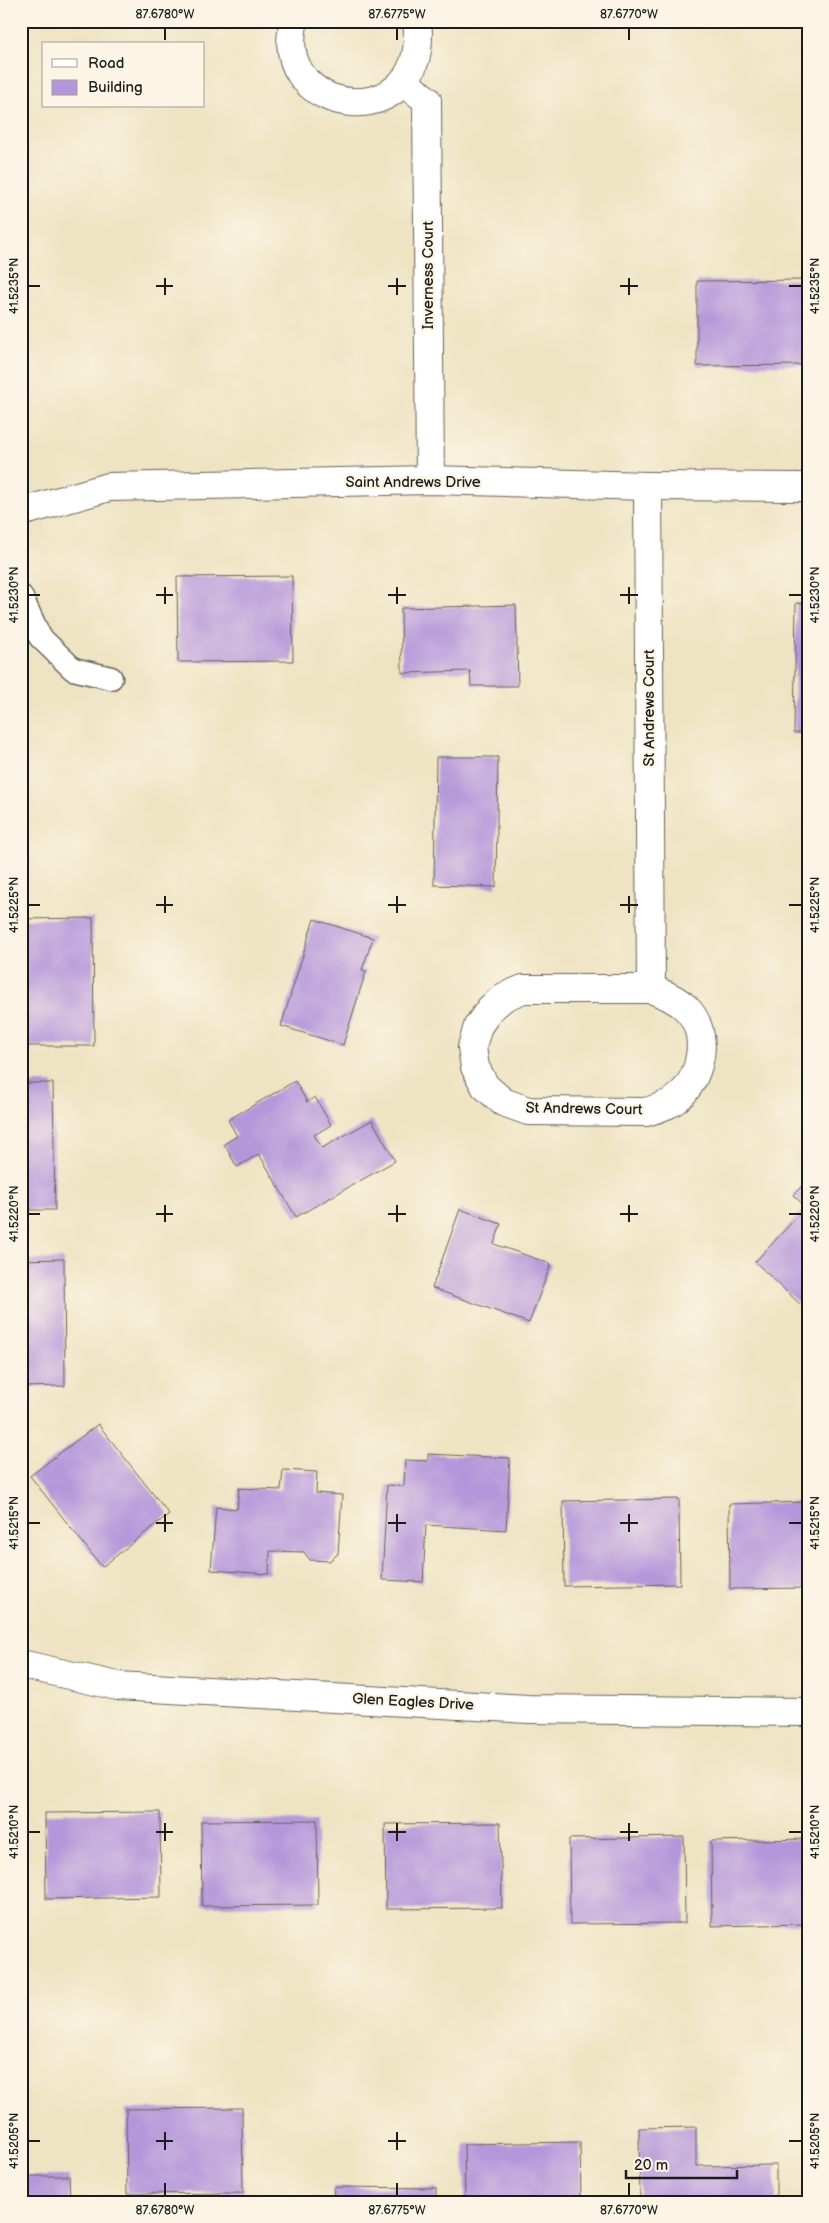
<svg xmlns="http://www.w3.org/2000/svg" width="829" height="2223" font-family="'Balsamiq Sans',sans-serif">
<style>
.building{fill:#b596da}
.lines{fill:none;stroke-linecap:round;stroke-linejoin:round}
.lane-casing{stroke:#666256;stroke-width:25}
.street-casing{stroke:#666256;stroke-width:30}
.lane{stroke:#fff;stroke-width:22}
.street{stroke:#fff;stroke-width:28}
.ticks{fill:none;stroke:#1c1c1c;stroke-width:2}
.labels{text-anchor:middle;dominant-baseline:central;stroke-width:4.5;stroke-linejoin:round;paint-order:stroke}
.street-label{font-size:15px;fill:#1c1c1c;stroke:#fcf5e5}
.neatline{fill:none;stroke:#1c1c1c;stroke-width:2}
.ticks-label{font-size:12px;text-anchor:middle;fill:#1c1c1c}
</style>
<rect width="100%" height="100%" fill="#fcf5e5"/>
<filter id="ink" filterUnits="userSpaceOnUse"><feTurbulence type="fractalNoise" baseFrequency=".02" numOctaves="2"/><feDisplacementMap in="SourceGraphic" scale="10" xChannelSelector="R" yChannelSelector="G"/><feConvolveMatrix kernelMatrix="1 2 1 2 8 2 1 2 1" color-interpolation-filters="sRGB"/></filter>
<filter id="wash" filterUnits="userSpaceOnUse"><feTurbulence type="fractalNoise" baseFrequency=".0096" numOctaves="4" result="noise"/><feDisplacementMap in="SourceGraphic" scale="20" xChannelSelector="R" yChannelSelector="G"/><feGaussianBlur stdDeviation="1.12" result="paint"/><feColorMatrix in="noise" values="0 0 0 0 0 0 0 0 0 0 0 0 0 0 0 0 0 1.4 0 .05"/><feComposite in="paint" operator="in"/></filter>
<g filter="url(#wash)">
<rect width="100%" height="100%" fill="#eee3c2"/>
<g id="blocks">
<g class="building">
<polygon points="808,280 808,365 697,366 697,281"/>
<polygon points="292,576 293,661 178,662 177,577"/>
<polygon points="796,603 808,604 808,733 794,733"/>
<polygon points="516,605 518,686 471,686 470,671 402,673 401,608"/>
<polygon points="436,757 498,757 496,887 434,885"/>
<polygon points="93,918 94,1046 23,1046 22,919"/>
<polygon points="314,919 373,938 362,970 366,971 343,1045 281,1026"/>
<polygon points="295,1081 307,1102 315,1097 331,1125 314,1135 322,1148 372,1120 395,1161 296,1217 259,1154 237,1167 224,1144 237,1136 228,1120"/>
<polygon points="21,1083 53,1083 55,1210 21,1210"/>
<polygon points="808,1180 808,1297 801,1305 755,1262 806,1207 793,1195"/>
<polygon points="460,1209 501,1224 494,1244 551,1264 529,1323 432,1288"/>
<polygon points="64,1259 65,1386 21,1387 21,1260"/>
<polygon points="98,1424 169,1514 102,1567 30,1476"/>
<polygon points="428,1454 510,1458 506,1530 426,1525 423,1582 382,1580 387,1485 404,1486 405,1460 428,1461"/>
<polygon points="283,1470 317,1472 316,1493 342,1495 338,1554 329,1561 310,1560 304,1552 270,1551 269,1574 211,1570 216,1507 237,1509 239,1488 281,1490"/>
<polygon points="679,1499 680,1584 564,1586 563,1501"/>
<polygon points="808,1502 808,1588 730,1589 729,1504"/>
<polygon points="160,1812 161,1897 46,1899 45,1813"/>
<polygon points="317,1820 318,1905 202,1906 201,1821"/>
<polygon points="500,1823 502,1908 386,1909 385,1824"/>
<polygon points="684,1837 685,1923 570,1924 569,1839"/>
<polygon points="808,1839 808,1924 712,1926 711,1841"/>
<polygon points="242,2108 243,2193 127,2194 126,2109"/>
<polygon points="696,2127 696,2166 776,2165 776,2202 640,2202 639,2128"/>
<polygon points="580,2142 581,2202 465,2202 464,2144"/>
<polygon points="21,2176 69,2176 70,2202 21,2202"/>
<polygon points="334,2187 436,2188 436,2202 333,2202"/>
</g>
</g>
</g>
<g filter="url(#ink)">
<use href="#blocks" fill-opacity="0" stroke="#666256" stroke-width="1"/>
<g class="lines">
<g class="lane-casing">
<polyline id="lane" points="21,596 40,637 73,669 111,678"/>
</g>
<g class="street-casing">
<g id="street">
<path d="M294,21c-26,98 138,118 123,0"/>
<polyline points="403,82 427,100 430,480"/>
<path d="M648,486l3,503c13,5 26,10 36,20 23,24 15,66 -7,87 -9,9 -22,12 -34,16l-118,-1 -25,-9 -18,-16 -10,-19 -3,-20 6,-21 12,-17 14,-12 19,-8h128"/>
<polyline points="21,512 109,487 430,480 648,486 808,487"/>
<polyline points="21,1664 117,1686 528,1709 808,1712"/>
</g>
</g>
<use href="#lane" class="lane"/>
<use href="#street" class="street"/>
</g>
</g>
<path class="ticks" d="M165,28v12M397,28v12M629,28v12M165,278v17M397,278v17M629,278v17M28,286h12M156,286h17M388,286h18M620,286h18M789,286h13M165,587v17M397,587v17M629,587v17M28,595h12M156,595h17M388,595h18M620,595h18M789,595h13M165,896v17M397,896v17M629,896v17M28,905h12M156,905h17M388,905h18M620,905h18M789,905h13M165,1205v17M397,1205v17M629,1205v17M28,1214h12M156,1214h17M388,1214h18M620,1214h18M789,1214h13M165,1514v18M397,1514v18M629,1514v18M28,1523h12M156,1523h17M388,1523h18M620,1523h18M789,1523h13M165,1823v18M397,1823v18M629,1823v18M28,1832h12M156,1832h17M388,1832h18M620,1832h18M789,1832h13M165,2132v18M397,2132v18M28,2141h12M156,2141h17M388,2141h18M789,2141h13M165,2183v13M397,2183v13M629,2183v13"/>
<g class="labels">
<g class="street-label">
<text transform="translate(428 275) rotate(-90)">Inverness Court</text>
<text x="413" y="482">Saint Andrews Drive</text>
<text transform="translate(649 708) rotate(-90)">St Andrews Court</text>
<text transform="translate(584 1109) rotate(1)">St Andrews Court</text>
<text transform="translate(413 1702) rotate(3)">Glen Eagles Drive</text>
</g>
</g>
<rect width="829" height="2223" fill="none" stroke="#fcf5e5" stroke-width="55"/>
<rect x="42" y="42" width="162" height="65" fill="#fcf5e5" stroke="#a29e95"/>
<rect x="52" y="59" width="25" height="8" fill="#ffffff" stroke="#a29e95"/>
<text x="88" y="68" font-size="15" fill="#1c1c1c">Road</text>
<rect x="52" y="80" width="25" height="15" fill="#b596da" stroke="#a29e95"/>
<text x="88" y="92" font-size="15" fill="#1c1c1c">Building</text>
<path d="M626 2170v8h111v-8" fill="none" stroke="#1c1c1c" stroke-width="2.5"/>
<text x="634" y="2170" font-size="15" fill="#1c1c1c" stroke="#fcf5e5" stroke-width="4" paint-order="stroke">20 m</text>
<rect x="28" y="28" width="774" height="2168" class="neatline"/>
<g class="ticks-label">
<text x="165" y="18">87.6780°W</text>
<text x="397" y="18">87.6775°W</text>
<text x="629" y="18">87.6770°W</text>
<text transform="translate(14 286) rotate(-90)" y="4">41.5235°N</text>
<text transform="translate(815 286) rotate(-90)" y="4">41.5235°N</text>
<text transform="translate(14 595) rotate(-90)" y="4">41.5230°N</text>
<text transform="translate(815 595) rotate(-90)" y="4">41.5230°N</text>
<text transform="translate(14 905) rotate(-90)" y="4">41.5225°N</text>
<text transform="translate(815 905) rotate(-90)" y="4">41.5225°N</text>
<text transform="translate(14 1214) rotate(-90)" y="4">41.5220°N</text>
<text transform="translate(815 1214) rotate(-90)" y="4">41.5220°N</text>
<text transform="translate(14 1523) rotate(-90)" y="4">41.5215°N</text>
<text transform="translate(815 1523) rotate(-90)" y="4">41.5215°N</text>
<text transform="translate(14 1832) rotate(-90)" y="4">41.5210°N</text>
<text transform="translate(815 1832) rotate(-90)" y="4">41.5210°N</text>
<text transform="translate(14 2141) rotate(-90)" y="4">41.5205°N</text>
<text transform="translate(815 2141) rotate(-90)" y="4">41.5205°N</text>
<text x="165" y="2214">87.6780°W</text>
<text x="397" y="2214">87.6775°W</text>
<text x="629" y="2214">87.6770°W</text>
</g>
</svg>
